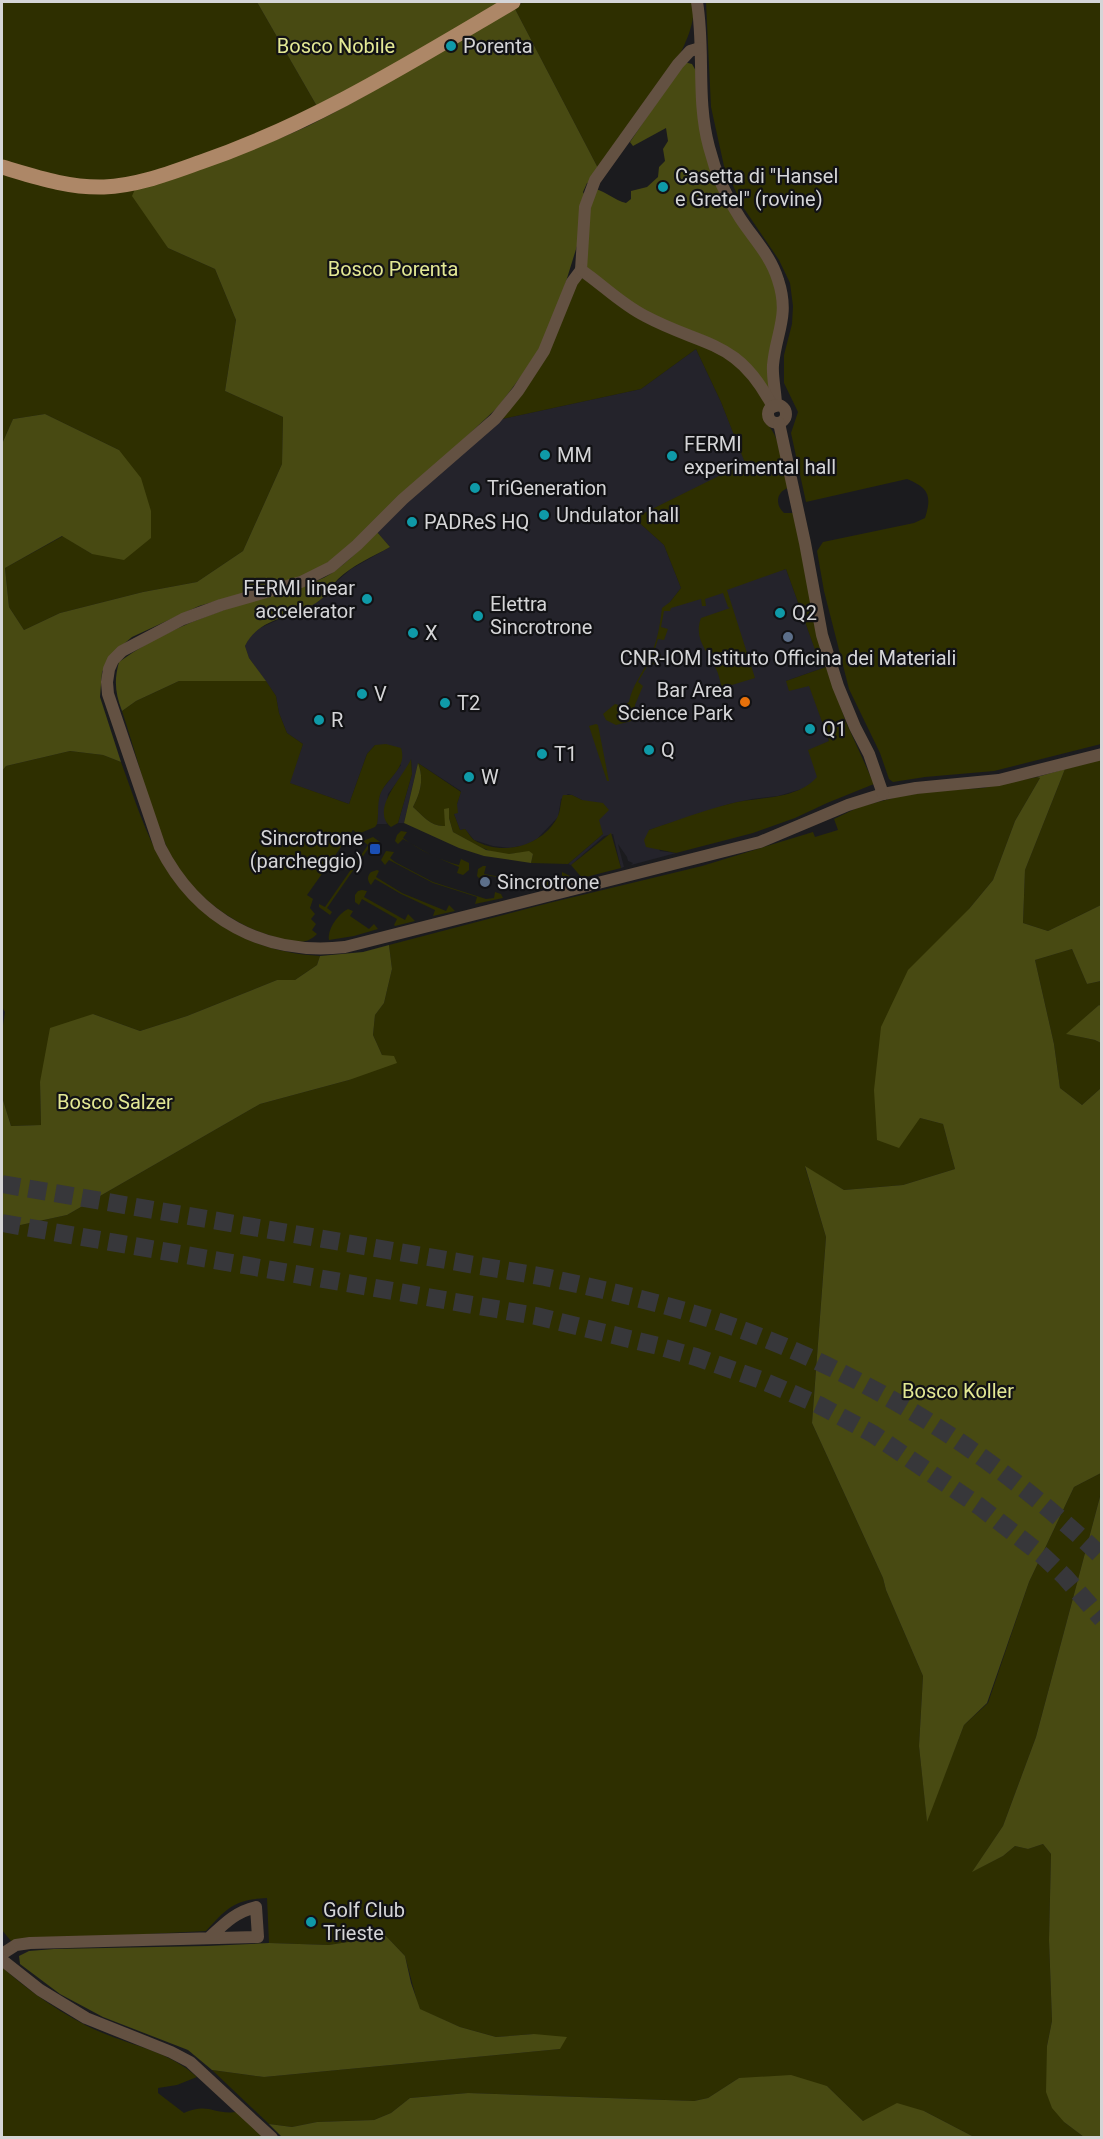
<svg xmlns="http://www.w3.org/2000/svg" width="1103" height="2139" font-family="Roboto,sans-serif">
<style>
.built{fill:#24232b}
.green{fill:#2e2f00}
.forest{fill:#484a12}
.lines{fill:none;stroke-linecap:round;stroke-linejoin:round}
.highway-tunnel{stroke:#37373a;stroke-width:18;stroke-dasharray:18 9;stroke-linecap:butt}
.minor{stroke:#635142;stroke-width:12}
.major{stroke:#ad8767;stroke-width:15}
.culture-dot{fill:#0f9aa8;stroke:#121215;stroke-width:2}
.service-dot{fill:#5c6f8a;stroke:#121215;stroke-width:2}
.food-dot{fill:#e8710a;stroke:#121215;stroke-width:2}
.transit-dot{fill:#1a4fb4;stroke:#121215;stroke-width:2}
.labels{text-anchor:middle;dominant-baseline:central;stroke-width:4.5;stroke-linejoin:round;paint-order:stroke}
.park-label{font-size:20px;fill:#e3e894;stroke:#121215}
.poi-label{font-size:20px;fill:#d5d5d7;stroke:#121215;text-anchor:start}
</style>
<rect width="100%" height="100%" fill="#1b1b1e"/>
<polygon class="built" points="696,349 721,402 746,464 634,518 664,545 681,588 670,602 786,569 818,657 822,656 826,667 786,681 810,685 829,741 818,777 809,787 778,796 752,799 729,804 649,830 660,851 676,853 631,865 633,863 628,861 627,857 618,844 624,867 621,868 613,834 604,836 571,865 568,864 603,834 582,800 572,795 568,794 561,799 558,817 537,839 526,845 510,848 493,846 474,840 465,829 460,830 454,814 461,791 418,763 404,823 398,823 412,774 411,760 406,770 388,794 385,816 387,824 377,824 378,801 381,791 401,765 375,745 367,754 349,804 289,783 303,744 287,733 279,713 276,696 249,658 245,646 250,636 260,628 319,601 337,581 351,569 390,547 377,532 420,489 502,419 641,389"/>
<g class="green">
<polygon points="2,2 257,2 318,108 275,128 162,170 121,180 77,181 2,161"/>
<path d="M524,2h169c3,20 -7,40 -16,58l-78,110 -85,-163z"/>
<path d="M706,2h395v742l-107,27 -69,6 -32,5 -4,-3 -9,-26 -31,-64 -25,-98 -7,-40 6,-9 91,-19 11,-5c7,-22 4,-30 -18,-39l-101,23 -15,-69 7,-21 -14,-29v-28l8,-31 1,-18 -3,-23 -11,-23 -36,-53 -19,-41 -13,-59z"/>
<polygon points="2,173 136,187 168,248 215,269 236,320 225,391 283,417 282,464 243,551 197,582 143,592 60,613 24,630 9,607 5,568 63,536 92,554 119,450 45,414 13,419 2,444"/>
<path d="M583,278l154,84 30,40 -4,17c19,19 20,44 25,69 -12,4 -13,17 -4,25h10l29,139 -1,4 -4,2 -32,-89 -59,21 28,88 -33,10c-2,-6 -3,-14 -6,-19 -8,-18 -23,-30 -15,-51l29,-10 -2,-1 -5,-14 -18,6 1,7h-4l-1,-7 -30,9 -1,3h-6l-3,16 7,2 -4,11 -6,-1 -4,13 7,3 -5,10 -7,-2 -11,19 5,4 -8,19v15l-19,5 -10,-5 -3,-6 12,-10 7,2 7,-4c3,-16 13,-28 20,-43 8,-16 11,-33 13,-51l8,-6 11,-14 -17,-43 -30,-27 111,-55 -24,-61 -25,-53 -55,40 -139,30 74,-137z"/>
<path d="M826,667l20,55 28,62 -47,19 -32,15 -42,15 -77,20 -30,-6 -2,-7 5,-10c26,-9 53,-19 80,-26 29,-8 67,-3 88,-27l-9,-27 21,-9 -20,-55 -20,5 -3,-10z"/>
<path d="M226,680l40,1 10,15 3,17 8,20 16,11 -13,39 59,21 18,-50 8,-9 11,-1 15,4c7,21 -16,31 -21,47 -3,10 -1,20 -3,29l-2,3 -17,7 -5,-4 -46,65 6,4 -3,9 5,6 -4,5 5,5 -4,6 5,4c-12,13 -27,7 -42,3 -44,-12 -88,-46 -107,-87 -19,-44 -31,-94 -46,-139l14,-10 43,-20z"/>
<polygon points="596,724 598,725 609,781 607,781 589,726"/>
<path d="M70,751l33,4 18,7c13,35 24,72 43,103 34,57 91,88 156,91l-3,9 -22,15h-18l-90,36 -47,15 -47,-17 -53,68 1,43 -30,1 -9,-29v-65l3,-20 -3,-5v-236l4,-5z"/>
<path d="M411,759l1,15 -14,49 -7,4c-22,-17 13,-51 20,-68z"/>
<polygon points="1101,760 1101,905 1048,931 1023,923 1025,870 1065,769"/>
<path d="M418,763l43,29 -4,12 1,9 -4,1 6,16 5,-1c3,3 6,9 9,11 28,17 68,6 83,-22 4,-7 3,-16 6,-23h9l10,5 21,3 6,7 -10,10 4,14 -35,30 -37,-1 2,-9c-12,-2 -13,-1 -23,0 -21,1 -40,-13 -57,-22l-4,-14 -4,8c-14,1 -22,-10 -32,-19 8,-16 11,-28 5,-44z"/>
<path d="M1037,777l3,1 -25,43 -22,59 -24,29 -49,209 23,6 12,45 -52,16 -59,5 -39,-23 21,70 -14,186 71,155 3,12 37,86 -4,70 8,74 37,-95 24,-22 41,-121 45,-95 27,-14v20l-65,244 -33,89 -30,45 30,-15 12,-10 13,3 15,-5 8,10 -2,86 3,81 -5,25 17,76 20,15h-110l-50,-26 -61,10 -36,-35 -88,-8 -31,20 -14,3 -226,-8 -58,5 -19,15 -17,7 -57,2 -25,5 -23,-3 -57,-54 52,7 296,-28 -26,-15 -38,3 -36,-10 -41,-18 -14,-53 -19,-20 -57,9 -60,-2 -2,-45c-33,2 -39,9 -61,33l-195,10 -9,-11v-701l65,-14 193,-111 89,-24 33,-25 -9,-20 2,-20 9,-12 8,-34 -3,-24 160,-42 153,-37 111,-34 2,5 23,-7 -4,-11 25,-12 38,-10 37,-6 49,-3z"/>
<path d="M401,831l6,1 -4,6c16,12 36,22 56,27l2,-6 8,4v7l-6,5 -6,-2 2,-6 -28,-12 -28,-16 -5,5 -3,-3 2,-6z"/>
<polygon points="611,833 621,868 582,878 571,865"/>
<polygon points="373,837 380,842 378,847 374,845 370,850 368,849 327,908 332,912 330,915 319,907 319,904 325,907 368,845 363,841"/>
<polygon points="386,851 394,852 390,858 395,862 433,882 486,899 494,898 495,892 501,894 503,898 475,904 477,897 433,883 389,860 385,865 381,860"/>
<path d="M483,866h3l-2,8c26,5 54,7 78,5v-7l8,4v5l-31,8 -3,-1v-8h-20l-32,-5 -2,6 -5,-5 1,-7z"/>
<path d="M377,870l2,1 -3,6 26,16 44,18 3,-6 6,6 -22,5 2,-6 -34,-16 -26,-15 -4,6c-4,-4 -4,-9 0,-13z"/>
<polygon points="362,890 367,891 364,897 405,920 408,914 415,921 395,926 394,925 397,919 362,899 359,905 355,902 355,895 358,891"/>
<path d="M348,909l5,2 -3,5 19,13 5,-5 4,5 -24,7 -25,4c-2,-11 10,-27 19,-31z"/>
<polygon points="1072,949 1087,984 1101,981 1101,1006 1099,1005 1067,1034 1095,1040 1101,1043 1101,1088 1082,1105 1060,1088 1054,1044 1035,960"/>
<path d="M2,1967c25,23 64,50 96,64 34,15 71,20 99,46l-20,8 -19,3v5l26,20c26,-11 28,2 53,-1l28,25h-263z"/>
</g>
<g class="forest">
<polygon points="257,2 503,2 318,108"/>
<path d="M514,7l85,163 -8,12 -4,1 -4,9 2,4 -8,50 -26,84 -26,41 -27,36 -159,149 -33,19 -107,31 -67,31 -20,17 -10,18 -2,25 21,65 -18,-7 -33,-4 -64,15 -4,5v-327l11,-25 32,-5 74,36 22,28 10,33v27l-27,22 -32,-6 -30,-18 -57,32 4,39 15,23 36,-17 83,-21 54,-10 46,-31 39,-87 1,-47 -58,-26 11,-71 -21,-51 -47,-21 -36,-52 4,-9c57,-19 117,-35 172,-61 71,-35 138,-79 206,-119z"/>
<path d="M684,62l8,2 4,7 5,58 71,145 7,28 -9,93 -17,-26 -112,-57 -52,-41c-12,-19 0,-62 6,-82 12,3 19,11 31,14l5,-4v-8l16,-4 11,-10 1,-10 6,-6 -2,-12 5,-8 -2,-13 -33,18 -3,-4z"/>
<path d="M377,532l13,15c-18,10 -37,18 -52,32 -6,6 -11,16 -18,21 -23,18 -61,16 -75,46l4,12 17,23h-87l-43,20 -14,10c-7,-18 -8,-31 -3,-49 35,-26 78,-43 119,-57 28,-8 57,-14 83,-26 18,-7 42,-33 56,-47z"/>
<path d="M418,763c6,16 3,28 -5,44 10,9 18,20 32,19l-1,-17 5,-1v10l4,14 33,18 23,4 20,-3 4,3 -2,9 -47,-7 -25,-8 -55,-25z"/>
<polygon points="1065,769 1025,870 1023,923 1048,931 1101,905 1101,981 1087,984 1072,949 1035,960 1054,1044 1060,1088 1082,1105 1101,1088 1101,1473 1074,1487 1029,1582 987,1703 964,1725 927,1822 919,1746 923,1676 886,1590 883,1578 812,1423 826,1237 805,1166 844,1190 903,1185 955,1169 943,1124 920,1118 899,1148 877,1140 874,1090 881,1027 908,970 969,909 993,880 1015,821 1040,778 1037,777"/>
<polygon points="389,945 392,969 384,1003 375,1015 373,1035 382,1055 394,1056 397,1063 349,1080 260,1104 67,1215 2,1229 2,1097 11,1126 41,1125 40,1082 50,1028 93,1014 140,1031 187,1016 277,980 295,980 317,965 320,956 363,952"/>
<polygon points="1099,1005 1101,1006 1101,1043 1095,1040 1066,1034"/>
<polygon points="1101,1493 1102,2137 1084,2137 1064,2122 1052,2108 1046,2092 1047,2046 1052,2021 1049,1940 1051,1854 1043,1844 1028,1849 1015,1846 1003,1856 972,1872 1003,1826 1036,1737"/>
<polygon points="386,1936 405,1956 411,1983 420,2009 460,2027 496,2037 534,2034 567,2037 560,2049 264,2077 212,2070 188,2050 103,2017 60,1994 20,1964 19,1956 29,1951 54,1949 207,1946 269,1943 329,1945"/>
<polygon points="791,2075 827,2086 863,2121 897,2103 924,2111 974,2137 283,2138 269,2124 292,2127 317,2122 374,2120 391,2113 410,2098 468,2093 694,2101 708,2098 739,2078"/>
</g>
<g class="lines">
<g class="highway-tunnel">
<path d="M2,1184l543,93c64,14 128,28 189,50 136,48 264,130 368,230"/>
<polyline points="2,1223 536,1316 658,1346 696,1357 761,1380 819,1405 873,1434 979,1506 1042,1555 1065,1577 1102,1619"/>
</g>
<g class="minor">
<path d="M697,2c8,48 -1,97 12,145 6,24 17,50 31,71 13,20 31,38 38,62 12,36 -2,52 -5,85 -1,13 3,27 3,41"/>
<path d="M700,48l-10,3 -12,13 -83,116 -10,27 -4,63 -9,12 -28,69 -26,40 -23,28 -92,80 -46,46 -26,22 -30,15 -80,23 -38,14 -61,32 -9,9 -4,9 -2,13 1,12 52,153c37,73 104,109 185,100l415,-105 88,-37 35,-11 33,-6 83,-8 103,-26"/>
<path d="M581,270c22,15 40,34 64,46 60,32 92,22 128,91"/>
<circle cx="777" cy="414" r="9"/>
<polyline points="779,423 805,543 822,635 838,686 855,727 869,754 883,794"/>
<path d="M2,1954l14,-9 14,-2 228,-6 -2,-30c-21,5 -32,17 -47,31"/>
<polyline points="2,1960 40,1990 86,2018 171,2052 190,2062 272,2138"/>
</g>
<path class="major" d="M2,167c34,10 66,21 102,20 33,-1 66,-14 97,-25 113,-39 210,-100 312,-160"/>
</g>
<g class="culture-dot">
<circle cx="451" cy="46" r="6"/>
<circle cx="663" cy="187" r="6"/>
<circle cx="545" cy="455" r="6"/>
<circle cx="672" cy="456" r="6"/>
<circle cx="475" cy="488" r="6"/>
<circle cx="544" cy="515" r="6"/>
<circle cx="412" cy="522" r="6"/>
<circle cx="367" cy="599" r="6"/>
<circle cx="780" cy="613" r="6"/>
<circle cx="478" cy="616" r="6"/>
<circle cx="413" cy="633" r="6"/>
<circle cx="362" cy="694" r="6"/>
<circle cx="445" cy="703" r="6"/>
<circle cx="319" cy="720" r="6"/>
<circle cx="810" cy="729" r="6"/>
<circle cx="649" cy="750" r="6"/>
<circle cx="542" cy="754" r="6"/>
<circle cx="469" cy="777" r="6"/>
<circle cx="311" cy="1922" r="6"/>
</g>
<g class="service-dot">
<circle cx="788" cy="637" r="6"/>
<circle cx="485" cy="882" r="6"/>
</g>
<circle class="food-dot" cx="745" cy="702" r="6"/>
<rect class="transit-dot" x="369" y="843" width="12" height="12" rx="3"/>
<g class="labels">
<g class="park-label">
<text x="336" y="46">Bosco Nobile</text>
<text x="393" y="269">Bosco Porenta</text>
<text x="115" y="1102">Bosco Salzer</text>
<text x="958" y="1391">Bosco Koller</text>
</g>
<g class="poi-label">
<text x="463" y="46">Porenta</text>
<text x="675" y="176">Casetta di "Hansel<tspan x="675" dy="23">e Gretel" (rovine)</tspan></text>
<text x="684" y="444">FERMI<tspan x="684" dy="23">experimental hall</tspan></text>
<text x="557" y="455">MM</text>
<text x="487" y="488">TriGeneration</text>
<text x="556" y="515">Undulator hall</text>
<text x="424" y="522">PADReS HQ</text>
<text x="355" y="588" text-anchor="end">FERMI linear<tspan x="355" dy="23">accelerator</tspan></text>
<text x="490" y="604">Elettra<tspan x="490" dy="23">Sincrotrone</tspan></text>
<text x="792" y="613">Q2</text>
<text x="425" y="633">X</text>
<text x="788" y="658" text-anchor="middle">CNR-IOM Istituto Officina dei Materiali</text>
<text x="733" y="690" text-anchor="end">Bar Area<tspan x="733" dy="23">Science Park</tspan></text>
<text x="374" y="694">V</text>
<text x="457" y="703">T2</text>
<text x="331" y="720">R</text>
<text x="822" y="729">Q1</text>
<text x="661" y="750">Q</text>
<text x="554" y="754">T1</text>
<text x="481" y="777">W</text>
<text x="363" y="838" text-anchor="end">Sincrotrone<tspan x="363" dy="23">(parcheggio)</tspan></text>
<text x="497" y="882">Sincrotrone</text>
<text x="323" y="1910">Golf Club<tspan x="323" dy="23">Trieste</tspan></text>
</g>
</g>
<rect width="1103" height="2139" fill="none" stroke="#d5d5d7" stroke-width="6"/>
</svg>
